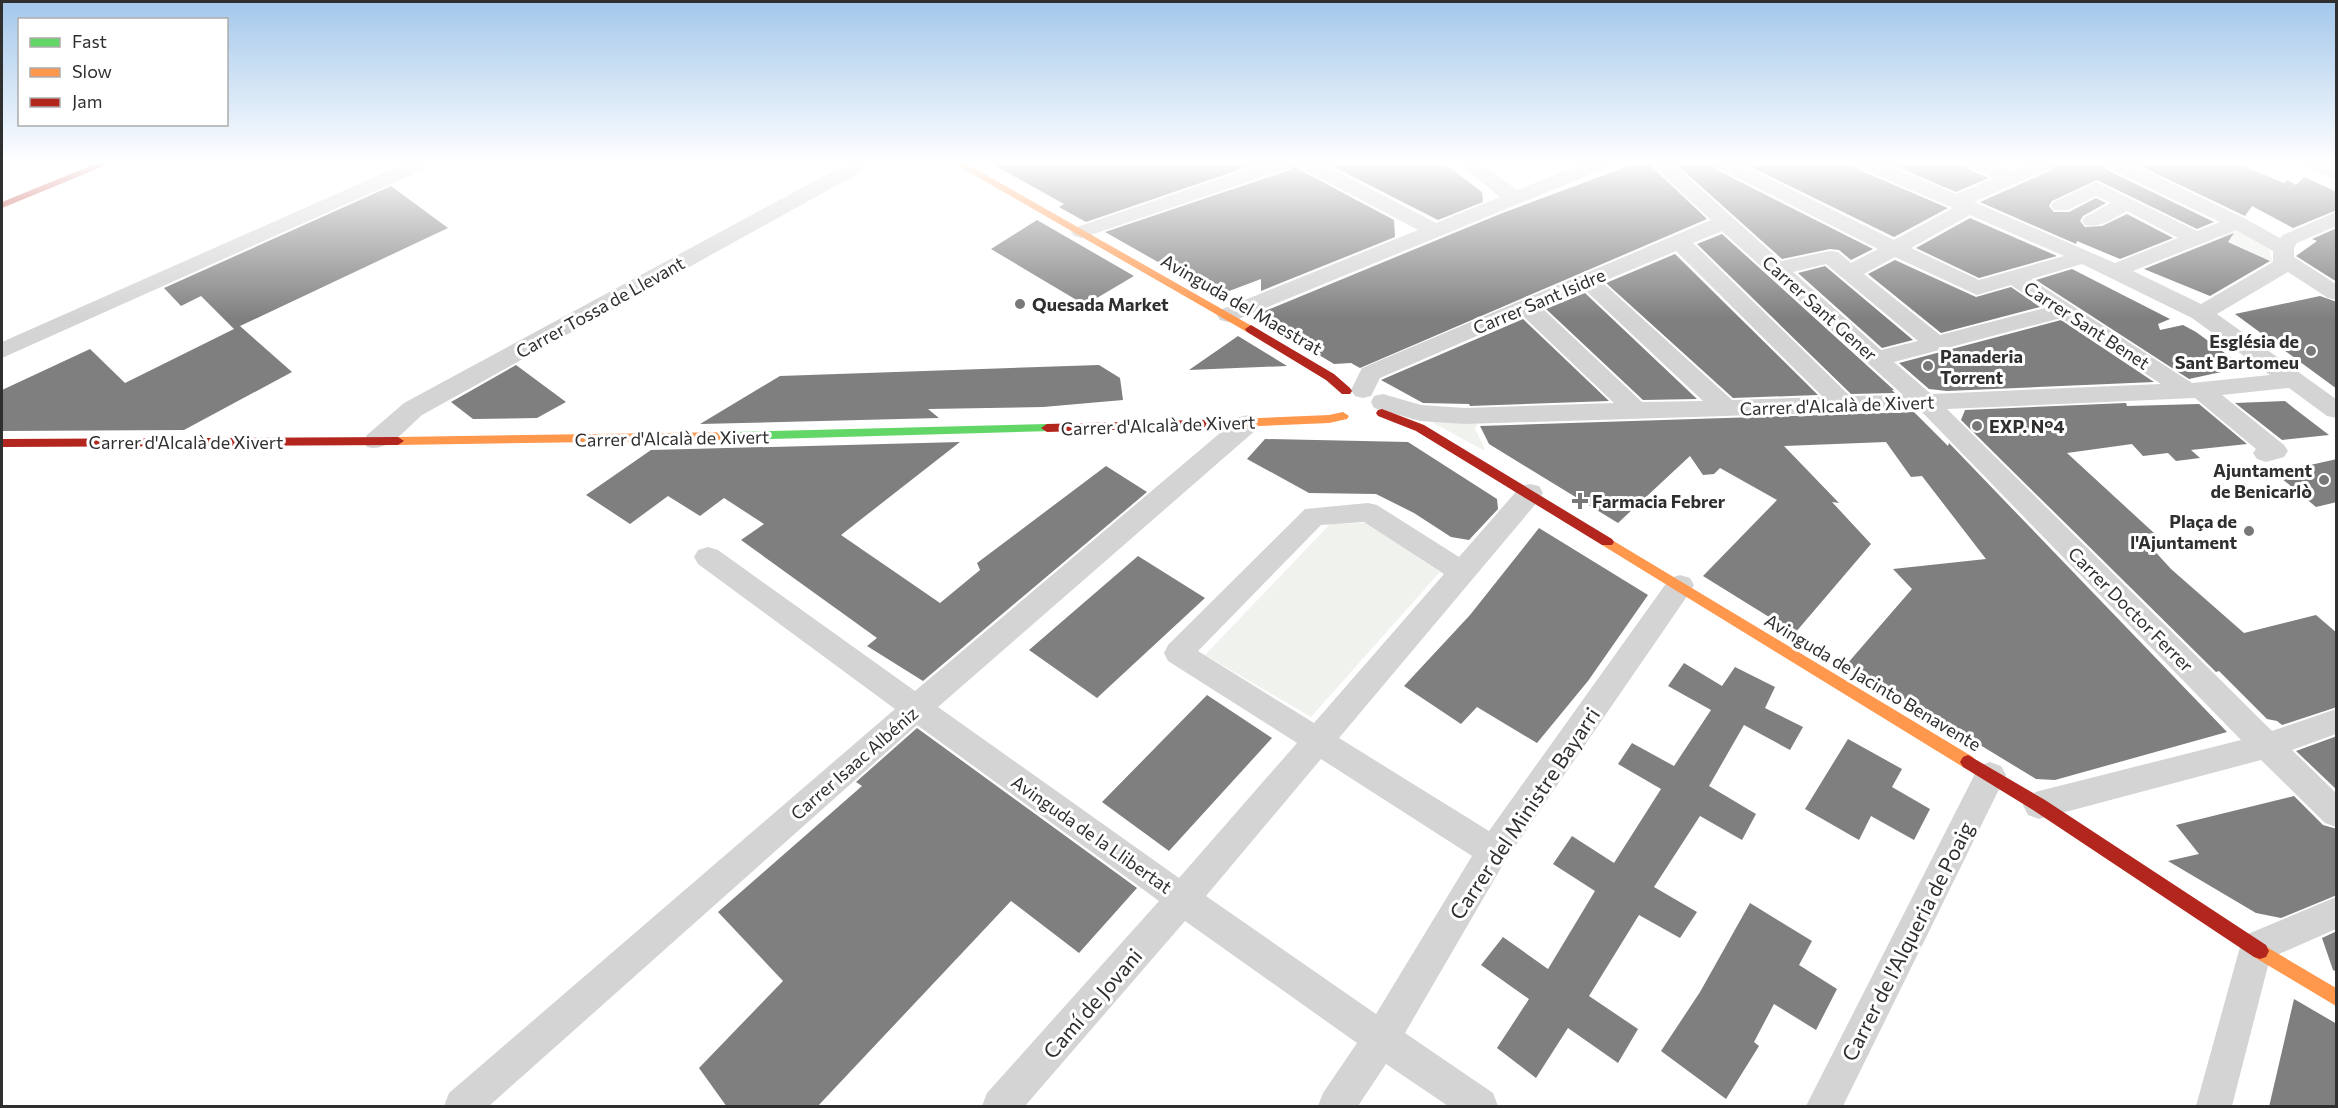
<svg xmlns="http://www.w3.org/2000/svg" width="2338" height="1108" font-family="Commissioner,sans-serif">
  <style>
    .green { fill: #f0f3ed }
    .building { fill: #7f7f7f }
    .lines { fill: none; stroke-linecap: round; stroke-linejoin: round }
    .street { fill: #d4d4d4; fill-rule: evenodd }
    .fast { fill: #63d668; fill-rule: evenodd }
    .slow { fill: #ff974d; fill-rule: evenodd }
    .jam { fill: #b3261e; fill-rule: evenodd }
    .poi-dot { fill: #787878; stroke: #fff; stroke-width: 2 }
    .labels { text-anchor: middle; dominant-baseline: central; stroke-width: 6; stroke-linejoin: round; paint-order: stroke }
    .street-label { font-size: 18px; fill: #2f2f2f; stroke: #fff }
    .poi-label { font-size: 18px; font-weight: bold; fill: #2f2f2f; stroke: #fff; text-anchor: start }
    .near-street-label { font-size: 21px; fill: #2f2f2f; stroke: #fff }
  </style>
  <rect width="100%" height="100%" fill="#fff"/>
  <path class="green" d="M2239,229l27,12 7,22 -53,-27z
    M1430,421l47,3 -2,5 10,20 -2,1z
    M1366,523l74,49 -129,145 -106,-62 125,-131z"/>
  <path class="building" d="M992,164h264l-170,58 -27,-15 5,-3z
    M1294,164l6,6 94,50 1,17 -134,54v-12l-32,12 -10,-1 -20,-11 -2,2 -34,-22 -5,3 -53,-30 185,-62z
    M1328,164h117l37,28 1,10 -45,18z
    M1634,164h15l58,55 -347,149 -9,-5 -17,1 -75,-45 1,-6 240,-99z
    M1676,164h37l4,6 156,79 -22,11 -12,-10 -9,-1 -48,10z
    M1745,164h110l4,6 89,38 -54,29z
    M1890,164h76l4,6 19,8 -33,14z
    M2056,164h47l4,6 107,52 -17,7 -100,-49 -45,21 -3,5 5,6h15l27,-14 10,5 -23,13 -3,5 5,6 17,-1 25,-12 46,24 -53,21 -43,-18 -1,3 -96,-42 72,-32z
    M2136,164h103l45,19 3,-3 9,5 8,-8 33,15v18l-44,18 -41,-22 -7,10z
    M391,186l57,42 -208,98 52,46 -108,58 -182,1v-41l88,-41 35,34 113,-56 -4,2 -33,-33 -20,10 -17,-18z
    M1970,218l87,38 -78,22 -63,-30z
    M1037,220l97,56 -49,29 -94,-56z
    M2337,228v54l-41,-26 21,-15 -5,-2z
    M2234,233l-6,9 42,19 -60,35 -66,-27z
    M1722,234l172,156h-2l3,3 -44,1 -154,-150z
    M1675,254l143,141 -85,3 -127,-115z
    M1895,260l81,37 35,-10 29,20 -99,26 -73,-59z
    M1825,266l88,74 -31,8 -84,-75z
    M2072,269l98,50 -12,5 2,6 23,-5 13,7 48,35 -55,12 -153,-99z
    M1585,293l112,106 -54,1 -97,-91z
    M2320,296l17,6v87l-102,-75z
    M1523,319l86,82 -139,5 -1,-2 -46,-1 -42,-23z
    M2061,320l93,62 -207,9 -18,-2 -30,-26z
    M1238,336l49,30 -98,4z
    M516,365l50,37 -29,16 -64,1 -22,-17z
    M1099,365l21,13 3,22 -80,7 -115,2 11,9 -239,6 80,-48z
    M2285,401l10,8 34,26 -47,5 -47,-37z
    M2126,403l1,3 72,-2 48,40 -56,6 9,8 -24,3 -8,-8 -25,3 -11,-12 -65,9 87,80 -14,2 31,34 73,64 72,-18 21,18v74l-55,18 -5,-4 -10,-2 -48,-48 -3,1 -255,-252 4,-10z
    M1914,412l34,34 1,-3 278,289 -172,48 -19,-1 -189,-115 65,-75 -19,-20 93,-10 -64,-83 -11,1 -25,-35 -102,4 55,57 -7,-1 39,42 -76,89 -92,-57 74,-76 -57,-32 -6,6 -11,1 -13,-19 -72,67 -129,-79 -9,-18z
    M1265,439l143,3 89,57 1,10 -29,31 -18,-3 -37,-24 -38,-19 -67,-1 -62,-34z
    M960,442l-119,93 99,68 40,-33 -3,-7 129,-97 41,26 -224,189 -56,-35 10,-8 -136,-98 23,-16 -40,-26 -24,18 -32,-20 -38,28 -44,-29 65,-45z
    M2337,459v43l-21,5 -41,-34z
    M1539,528l109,67 -60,86 -51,62 -60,-36 -16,17 -57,-38 66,-71z
    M1138,556l67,42 -108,100 -68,-48z
    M1684,663l38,23 13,-19 40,20 -10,21 38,19 -13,23 -46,-25 -35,61 47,28 -14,26 -42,-24 -46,71 43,25 -17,26 -41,-23 -50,81 49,33 -20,34 -50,-35 -32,50 -39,-30 32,-49 -48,-34 22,-28 45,32 47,-78 -42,-27 19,-28 42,27 47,-74 -43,-25 14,-21 42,23 37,-56 -43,-24z
    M1207,695l65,43 -103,113 -67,-49z
    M917,728l220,160 -58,65 -68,-52 -194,206h-90l-28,-39 84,-87 -65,-69 144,-126 -6,-4z
    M2337,736v54l-41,-39z
    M1848,739l54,30 -10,18 38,22 -16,31 -43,-24 -12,24 -54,-31z
    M2294,796l29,29 14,4v66l-56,23 -25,-5 -88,-52 31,-7 -23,-29z
    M1750,903l62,38 -13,24 38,24 -21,41 -42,-26 -20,38 5,4 -33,53 -65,-48 39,-59z
    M2337,931v41l-4,-2 -11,-32z
    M2294,999l43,25v83h-68z"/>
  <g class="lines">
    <path class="street" d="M404,164h26l-3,4 -425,190v-16z
      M846,164h25l-3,4 -446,247c-15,13 -34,38 -55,32l-3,-6 3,-6 37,-32z
      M1263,164h29l-3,4 -201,68 -7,2 -7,-2 -3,-4 3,-4z
      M1298,164h25l113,59 64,-26 -41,-33h23l35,26 65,-26h27l-3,4 -370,152 -8,2 -8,-2 -3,-5 3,-5 198,-80 -117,-62z
      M1651,164h22l108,97 49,-10 8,1 13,11 27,-14 -160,-81 -3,-4h25l154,76 59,-32 -93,-40 -3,-4h27l72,30 39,-16 -24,-10 -3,-4h27l17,7 15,-7h27l-3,4 -77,34 141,61 63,-25 -51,-27c-13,7 -27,18 -42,14l-3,-4 3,-4 26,-14 -15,-7 -28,14h-14l-3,-4 3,-4 42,-20 101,49 23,-9 -112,-54 -3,-4h26l113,54 36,20 3,-3 53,-23v14l-39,17 -3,5v9l42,27v16l-8,-2 -40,-26 -71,42 119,85v19l-9,-2 -38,-28 -67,7 62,50 4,6 -4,6 -18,5 -9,-3 -4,-6 3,-4 -61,-51 -248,11 325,322 64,-22v25l-44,16 44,43v34l-11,-4 -64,-63 -222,59 -11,-4 -5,-10 5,-10 11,-4 202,-51 -321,-330 -455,14 -45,-3 -46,-13 -3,-6 3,-6 9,-2 38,11 44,3 149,-5 -91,-87 -143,62 -9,18 -8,2 -8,-2 -4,-6 11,-22 349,-148zM1970,215l94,41 -85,24 -68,-32zM2236,230l37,21v11l-72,42 -68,-33zM1722,231l181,164 -53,1 -157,-153zM1676,251l147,146 -91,3 -130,-118zM1895,257l82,38 34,-10 34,23 -105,27 -76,-61zM1826,264l92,77 -37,9 -88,-78zM2082,264l110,54 78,57 -78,8 -161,-104zM1585,290l118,111 -61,1 -100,-94zM2061,318l100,66 -230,10 -37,-32z
      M2304,164l32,2v13l-29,-11z
      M1248,415l9,2 3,6 -3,6 -319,278 241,171 118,-135 -129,-82 -4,-8 4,-8 137,-136 63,-6 9,2 82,52 62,-71 9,-2 9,2 4,7 -4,7 -200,238 150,93 181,-253 10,-3 10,3 4,7 -4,7 -185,269 -100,172 88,60 5,13h-50l-62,-42 -28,42h-40l5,-13 34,-50 -172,-122 -160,185h-43l5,-13 172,-192 -242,-176 -428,381h-45l5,-13 446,-384 -197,-145 -4,-7 4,-7 10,-3 10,3 197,141 324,-274zM1364,522l80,52 -130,149 -116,-72 123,-126zM1321,759l151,97 -96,158 -170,-118z
      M1990,762l11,4 5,9 -163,331h-37l173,-340z
      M2336,897v32l-66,29 -38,148h-36l47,-170z"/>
    <path class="fast" d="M1047,424l6,4 -2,3 -318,9 -6,-4 6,-4z"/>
    <path class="slow" d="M955,164h12l290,165 -2,3h-8z
      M1343,412l6,4 -2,3 -18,4 -95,4 -6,-4 6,-4 95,-4z
      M733,432l6,4 -6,4 -335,5 -6,-4 6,-4z
      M1607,537l366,220 3,5 -3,5 -5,2 -5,-2 -361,-222 -2,-3 2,-3z
      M2260,943l76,45v18l-82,-49 -3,-6 3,-6z"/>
    <path class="jam" d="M95,164h14l-107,44v-6z
      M1251,325l83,49 16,14 2,3 -2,3h-8l-16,-14 -79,-48 -2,-3z
      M1382,409l42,16 188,114 2,3 -2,3h-10l-186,-114 -38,-15 -2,-3 2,-3z
      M1234,419l6,4 -2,3 -191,6 -6,-4 6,-4z
      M398,437l6,4 -6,4 -396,2v-8z
      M1968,755l77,45 221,145 3,6 -3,6 -6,2 -6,-2 -221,-147 -70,-43 -3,-5 3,-5z"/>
  </g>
  <linearGradient id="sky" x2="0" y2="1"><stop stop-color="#a3c7eb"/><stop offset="0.51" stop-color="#fff"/><stop offset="1" stop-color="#fff" stop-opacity="0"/></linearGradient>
  <rect width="2338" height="319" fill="url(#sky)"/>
  <g class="poi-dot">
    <circle cx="1020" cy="304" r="6"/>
    <circle cx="2311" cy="351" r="6"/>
    <circle cx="1928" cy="366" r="6"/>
    <circle cx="1977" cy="426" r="6"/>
    <circle cx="2324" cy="480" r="6"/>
    <path d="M1577 492h6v6h6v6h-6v6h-6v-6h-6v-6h6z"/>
    <circle cx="2249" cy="531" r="6"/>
  </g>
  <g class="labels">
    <g class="street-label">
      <text transform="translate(1539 301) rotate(-23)">Carrer Sant Isidre</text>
      <text transform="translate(1242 304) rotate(30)">Avinguda del Maestrat</text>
      <text transform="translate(600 307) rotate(-29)">Carrer Tossa de Llevant</text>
      <text transform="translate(1820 308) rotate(42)">Carrer Sant Gener</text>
      <text transform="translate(2087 325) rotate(33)">Carrer Sant Benet</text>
      <text transform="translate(1837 405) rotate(-2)">Carrer d'Alcalà de Xivert</text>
      <text transform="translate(1158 425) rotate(-2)">Carrer d'Alcalà de Xivert</text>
      <text transform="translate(672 438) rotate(-1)">Carrer d'Alcalà de Xivert</text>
      <text x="186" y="442">Carrer d'Alcalà de Xivert</text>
      <text transform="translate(2131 609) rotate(45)">Carrer Doctor Ferrer</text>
      <text transform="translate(1873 682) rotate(31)">Avinguda de Jacinto Benavente</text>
      <text transform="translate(854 763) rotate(-41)">Carrer Isaac Albéniz</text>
      <text transform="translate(1092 834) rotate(35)">Avinguda de la Llibertat</text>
    </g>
    <g class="poi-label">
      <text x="1032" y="304">Quesada Market</text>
      <text x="2299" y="341" text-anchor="end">Església de<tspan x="2299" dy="21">Sant Bartomeu</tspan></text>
      <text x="1940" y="356">Panaderia<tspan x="1940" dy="21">Torrent</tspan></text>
      <text x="1989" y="426">EXP. N°4</text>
      <text x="2312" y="470" text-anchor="end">Ajuntament<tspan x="2312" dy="21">de Benicarlò</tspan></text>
      <text x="1592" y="501">Farmacia Febrer</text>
      <text x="2237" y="521" text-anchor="end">Plaça de<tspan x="2237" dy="21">l'Ajuntament</tspan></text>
    </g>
    <g class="near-street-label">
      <text transform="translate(1524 813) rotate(-56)">Carrer del Ministre Bayarri</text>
      <text transform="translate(1907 941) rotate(-63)">Carrer de l'Alqueria de Poaig</text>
      <text transform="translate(1092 1003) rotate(-49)">Camí de Jovani</text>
    </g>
  </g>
  <rect width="2338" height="1108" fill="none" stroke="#2f2f2f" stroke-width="6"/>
  <rect x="18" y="18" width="210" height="108" fill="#ffffff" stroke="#acacac" stroke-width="1.5"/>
  <rect x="30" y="38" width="30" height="9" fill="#63d668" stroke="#acacac" stroke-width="1.5"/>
  <text x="72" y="48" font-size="18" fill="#2f2f2f">Fast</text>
  <rect x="30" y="68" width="30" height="9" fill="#ff974d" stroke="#acacac" stroke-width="1.5"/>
  <text x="72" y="78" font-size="18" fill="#2f2f2f">Slow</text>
  <rect x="30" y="98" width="30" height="9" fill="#b3261e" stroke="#acacac" stroke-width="1.5"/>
  <text x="72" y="108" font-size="18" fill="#2f2f2f">Jam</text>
</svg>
